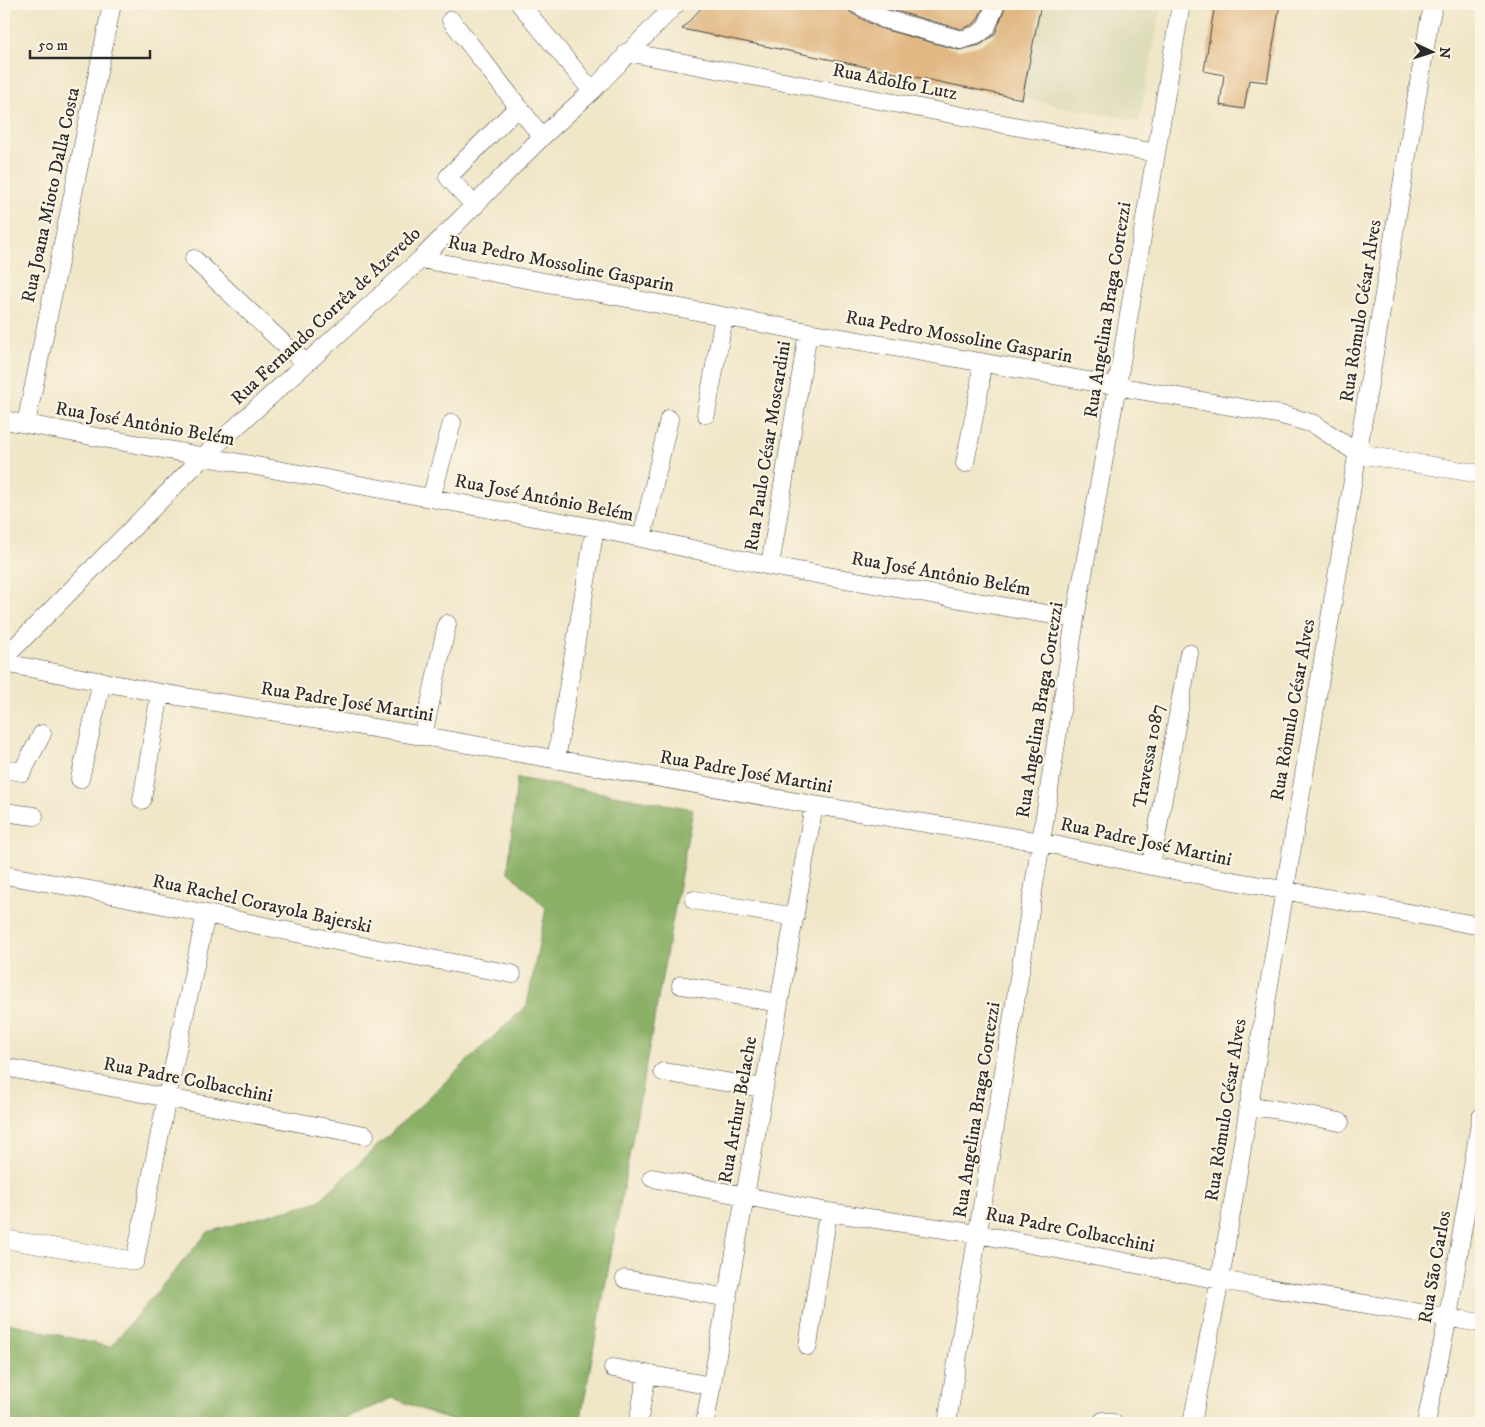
<svg xmlns="http://www.w3.org/2000/svg" width="1485" height="1427" font-family="'IM FELL DW Pica',serif">
  <style>
    .built { fill: #deddbb }
    .forest { fill: #8ab066; stroke: #5a6e48 }
    .building { fill: #e1b883 }
    .lines { fill: none; stroke-linecap: round; stroke-linejoin: round }
    .minor-casing { stroke: #494743; stroke-width: 19 }
    .minor { stroke: #fff; stroke-width: 18 }
    .labels { text-anchor: middle; dominant-baseline: central; stroke-width: 4.5; stroke-linejoin: round; paint-order: stroke }
    .street-label { font-size: 19px; fill: #2b2b2b; stroke: #fcf5e5 }
  </style>
  <rect width="100%" height="100%" fill="#fcf5e5"/>
  <filter id="ink" filterUnits="userSpaceOnUse"><feTurbulence type="fractalNoise" baseFrequency=".02" numOctaves="2"/><feDisplacementMap in="SourceGraphic" scale="10" xChannelSelector="R" yChannelSelector="G"/><feConvolveMatrix kernelMatrix="1 2 1 2 8 2 1 2 1" color-interpolation-filters="sRGB"/></filter>
  <filter id="wash" filterUnits="userSpaceOnUse"><feTurbulence type="fractalNoise" baseFrequency=".0096" numOctaves="4" result="noise"/><feDisplacementMap in="SourceGraphic" scale="20" xChannelSelector="R" yChannelSelector="G"/><feGaussianBlur stdDeviation="1.12" result="paint"/><feColorMatrix in="noise" values="0 0 0 0 0 0 0 0 0 0 0 0 0 0 0 0 0 1.4 0 .05"/><feComposite in="paint" operator="in"/></filter>
  <g filter="url(#wash)">
    <rect width="100%" height="100%" fill="#f0e6c8"/>
    <path class="built" d="M1041,4h121l-23,117 -117,-22z"/>
    <path class="forest" d="M517,778l176,31 -113,614h-123l-64,-25 -59,25h-316l-14,-2v-99l106,25 98,-115 111,-31 208,-196 19,-97 -38,-37z"/>
    <g id="blocks">
      <path class="building" d="M705,4h141l2,5 3,4 28,15 80,22 21,-5 13,-9 3,-4 10,-28h35l-19,95 -340,-70z
        M878,4h107l-8,17 -5,4 -11,4 -73,-20z
        M1215,4h65l-13,78 -18,-2 -5,29 -24,-4 4,-30 -20,-4z"/>
    </g>
  </g>
  <g filter="url(#ink)">
    <use href="#blocks" fill-opacity="0" stroke="#494743" stroke-width="1"/>
    <g class="lines">
      <g class="minor-casing">
        <path id="minor" d="M520,4l72,87
          M857,4l27,15 77,21 16,-5 9,-7 10,-24
          M451,20l91,117
          M627,52l529,101
          M475,206l-27,-29 70,-70
          M194,259l91,86 21,18
          M421,259l387,73 474,83 32,9 45,30 122,20
          M706,414l18,-97
          M4,420l591,108 175,38 305,53
          M26,424l86,-420
          M965,463l15,-77 1,-24
          M431,498l21,-75
          M642,538l27,-119
          M770,566l38,-234
          M4,658l200,-202 217,-197 121,-122 50,-46 84,-87
          M4,663l156,30 263,43 391,69 227,37 110,24 330,60
          M423,736l24,-112
          M556,760l39,-232
          M4,769l18,3 20,-38
          M80,779l22,-98
          M142,800l18,-107
          M4,812l30,4
          M1151,866l38,-213
          M4,875l98,17 223,47 187,35
          M694,900l101,17
          M681,985l97,18
          M4,1067l361,68
          M663,1072l100,16
          M1248,1106l25,3 67,13
          M652,1178l176,34 150,22 242,46 261,43
          M4,1239l131,22 32,-164 39,-183
          M625,1279l103,19
          M808,1346l20,-134
          M613,1368l99,18
          M1103,1421l10,2
          M638,1423l9,-49
          M705,1423l109,-618
          M947,1423l94,-581 34,-223 42,-233 64,-382
          M1192,1423l28,-143 209,-1257 5,-19
          M1426,1423l22,-106 33,-200"/>
      </g>
      <use href="#minor" class="minor"/>
    </g>
  </g>
  <g class="labels">
    <g class="street-label">
      <text transform="translate(895 82) rotate(11)">Rua Adolfo Lutz</text>
      <text transform="translate(51 195) rotate(-78)">Rua Joana Mioto Dalla Costa</text>
      <text transform="translate(561 264) rotate(11)">Rua Pedro Mossoline Gasparin</text>
      <text transform="translate(1108 310) rotate(-81)">Rua Angelina Braga Cortezzi</text>
      <text transform="translate(1361 311) rotate(-81)">Rua Rômulo César Alves</text>
      <text transform="translate(326 316) rotate(-43)">Rua Fernando Corrêa de Azevedo</text>
      <text transform="translate(959 337) rotate(10)">Rua Pedro Mossoline Gasparin</text>
      <text transform="translate(145 424) rotate(10)">Rua José Antônio Belém</text>
      <text transform="translate(768 446) rotate(-81)">Rua Paulo César Moscardini</text>
      <text transform="translate(544 498) rotate(11)">Rua José Antônio Belém</text>
      <text transform="translate(941 574) rotate(10)">Rua José Antônio Belém</text>
      <text transform="translate(347 702) rotate(9)">Rua Padre José Martini</text>
      <text transform="translate(1040 710) rotate(-81)">Rua Angelina Braga Cortezzi</text>
      <text transform="translate(1293 710) rotate(-80)">Rua Rômulo César Alves</text>
      <text transform="translate(1149 756) rotate(-80)">Travessa 1087</text>
      <text transform="translate(746 772) rotate(10)">Rua Padre José Martini</text>
      <text transform="translate(1146 842) rotate(12)">Rua Padre José Martini</text>
      <text transform="translate(262 904) rotate(12)">Rua Rachel Corayola Bajerski</text>
      <text transform="translate(188 1080) rotate(11)">Rua Padre Colbacchini</text>
      <text transform="translate(738 1110) rotate(-80)">Rua Arthur Belache</text>
      <text transform="translate(977 1110) rotate(-81)">Rua Angelina Braga Cortezzi</text>
      <text transform="translate(1226 1110) rotate(-81)">Rua Rômulo César Alves</text>
      <text transform="translate(1070 1230) rotate(11)">Rua Padre Colbacchini</text>
      <text transform="translate(1435 1267) rotate(-80)">Rua São Carlos</text>
    </g>
  </g>
  <rect width="1485" height="1427" fill="none" stroke="#fcf5e5" stroke-width="20"/>
  <g transform="translate(1432 52) rotate(94)" stroke="#fcf5e5" stroke-width="4" paint-order="stroke">
  <path d="M0-4L9 19L0 12L-9 19Z" fill="#2b2b2b"/>
  <text y="-8" font-size="14" font-weight="bold" text-anchor="middle" fill="#2b2b2b">N</text>
  </g>
  <path d="M30 50v8h120v-8" fill="none" stroke="#2b2b2b" stroke-width="2.5"/>
  <text x="38" y="50" font-size="15" fill="#2b2b2b" stroke="#fcf5e5" stroke-width="4" paint-order="stroke">50 m</text>
</svg>
